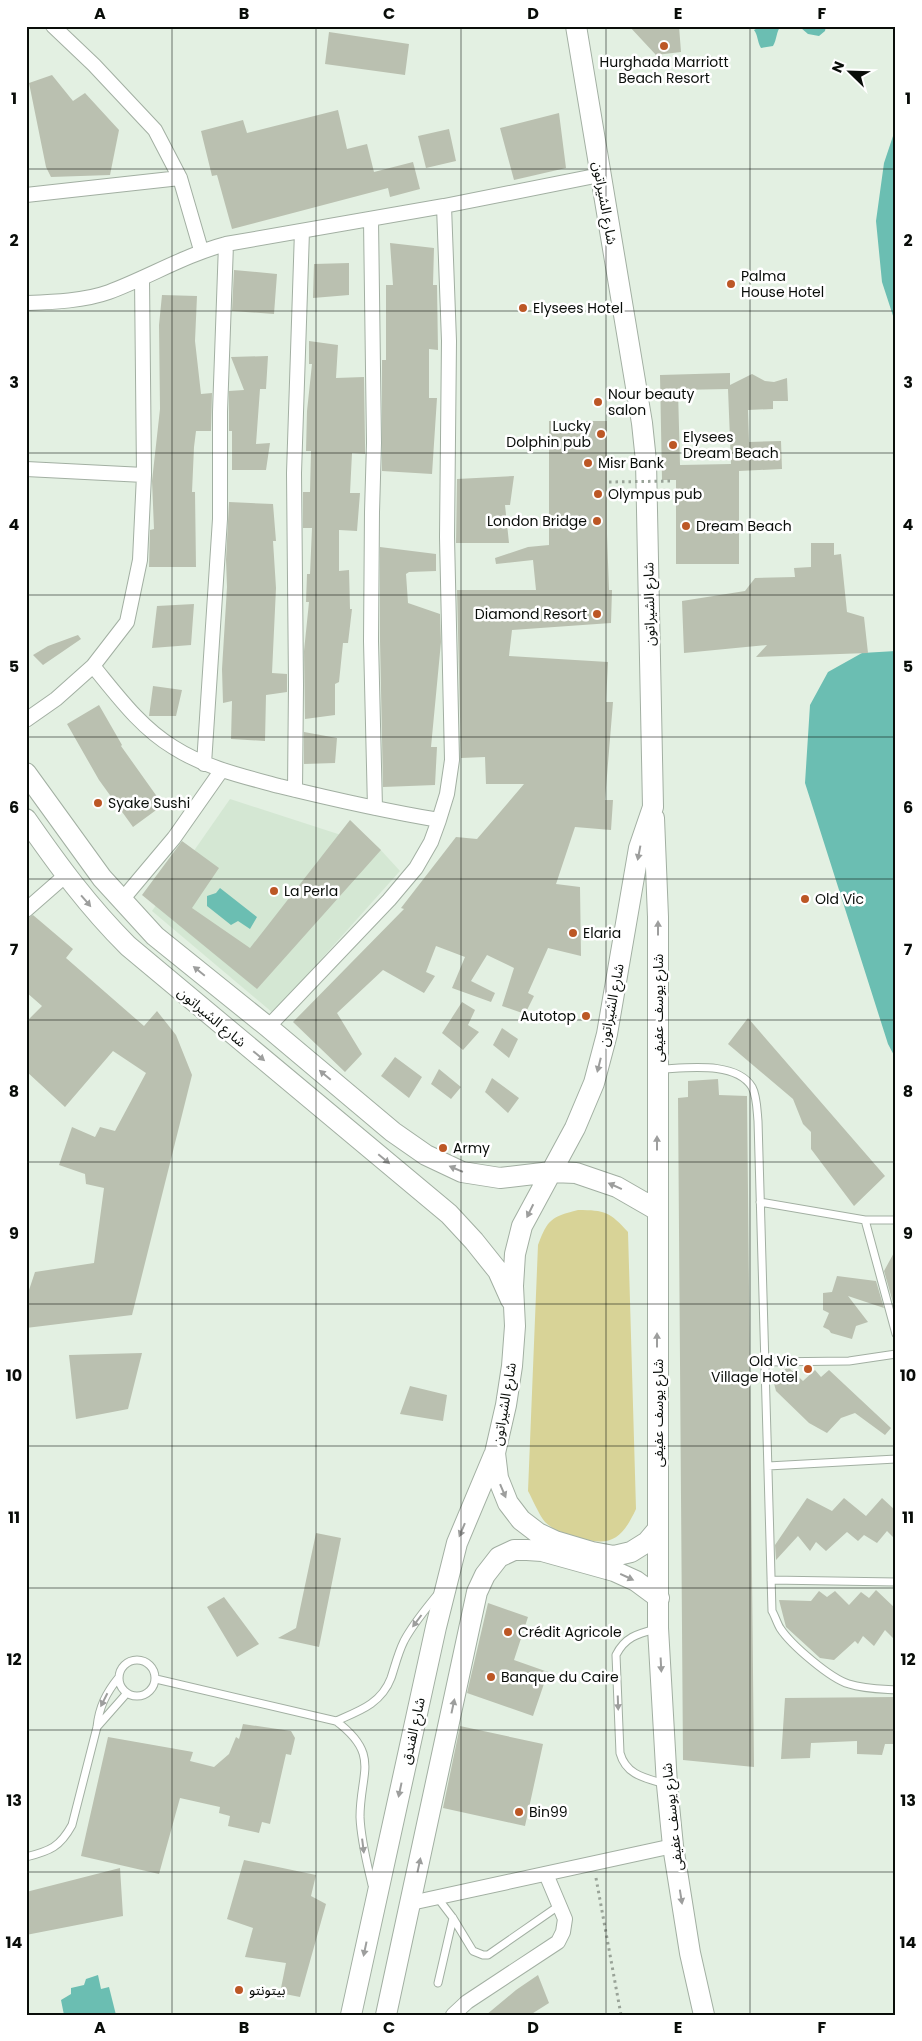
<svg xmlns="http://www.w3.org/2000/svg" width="922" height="2041" font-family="Poppins,'Noto Sans Arabic',sans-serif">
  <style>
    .built { fill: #d4e7d3 }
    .green { fill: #d8d397 }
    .water { fill: #6bbeb2 }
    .building { fill: #bac0b0; fill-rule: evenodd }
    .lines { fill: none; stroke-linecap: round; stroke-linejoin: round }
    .lane-casing { stroke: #a2afa2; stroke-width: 9 }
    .street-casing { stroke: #a2afa2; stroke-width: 16 }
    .secondary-casing { stroke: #a2afa2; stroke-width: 22 }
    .path { stroke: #99a398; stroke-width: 3; stroke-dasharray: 2.5 4; stroke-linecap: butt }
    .lane { stroke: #fff; stroke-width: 7 }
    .street { stroke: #fff; stroke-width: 14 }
    .secondary { stroke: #fff; stroke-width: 20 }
    .path-bridge { stroke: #99a398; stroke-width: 3; stroke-dasharray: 2.5 4; stroke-linecap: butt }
    .oneway { fill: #9d9e9d }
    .grid { fill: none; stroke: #090d09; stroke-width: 1; stroke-opacity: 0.55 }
    .poi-dot { fill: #bc5725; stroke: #fff; stroke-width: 2 }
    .labels { text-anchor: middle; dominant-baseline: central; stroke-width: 5; stroke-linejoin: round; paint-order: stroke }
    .poi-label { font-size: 14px; fill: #090d09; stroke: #fff; text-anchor: start }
    .street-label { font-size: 14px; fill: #090d09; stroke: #fff }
    .neatline { fill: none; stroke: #090d09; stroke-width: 2 }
    .grid-label { font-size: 16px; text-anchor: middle; font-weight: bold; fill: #090d09 }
  </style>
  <rect width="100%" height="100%" fill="#e3f0e2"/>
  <path class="built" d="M230,799l148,48 22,24 -127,142 -121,-102z"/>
  <path class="green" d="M578,1210c27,0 32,2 50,22l8,277c-15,32 -26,38 -60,28 -11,-3 -23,-7 -31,-15 -7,-9 -12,-22 -17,-31l10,-246c10,-26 13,-28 40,-35z"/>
  <path class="water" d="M761,26h20c-5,5 -4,14 -8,20l-12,2c-4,-7 -3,-13 -7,-18z
    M803,26h23l-1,5 -6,5 -11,-2 -7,-6z
    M896,127v198l-14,-43 -6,-61 8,-58z
    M896,651v408l-8,-15 -83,-261 5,-78 18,-33 34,-19z
    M220,888l37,29 -7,12 -12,-8 -7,4 -24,-19v-10l9,-3z
    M98,1975l3,14 8,-2 7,28h-52l-3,-15 10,-6v-6l13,-3 2,-6z"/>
  <path class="building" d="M629,26h50l2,26 -25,3z
    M329,32l80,12 -4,31 -80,-11z
    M52,75l21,26 12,-8 34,37 -9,45 -59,2 -5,-10 -17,-84z
    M338,110l9,39 20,-5 7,28 39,-10 7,27 -30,8 -2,-9 -156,41 -15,-54 -5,1 -11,-45 42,-11 4,13z
    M559,113l7,55 -52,12 -14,-52z
    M449,129l7,32 -30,7 -8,-32z
    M390,243l44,5 -1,37h4l1,65 -9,-1v49h8l-5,76 -50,-3v-111h4v-75h7z
    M349,263v32l-36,3 1,-34z
    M234,270l43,4 -3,40 -42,-3z
    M162,295l35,1 -2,45 6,53 11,-1 -1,38h-15l-2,16 -2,45h3l1,75h-47l1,-37 4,-1 -2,-48 8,-72 -1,-84z
    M309,341l29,4 -2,33 28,-1 1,66v11l-13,-1 -2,40h10l-3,38 -18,-1v41l10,-1 1,39h2l-4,34h-5l-4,39 -4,2v31l-30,4 -1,-68 5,-49h-3l1,-28h3l2,-46h-9v-36h7l1,-41h-5l1,-40 5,-47h-3z
    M268,356l-2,33h-6l-4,55 14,-1 -4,27h-34v-39h-3v-40l15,-1 -13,-33z
    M730,373v12l22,-11 13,7 9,1 13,-4 1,23h-15v8l-25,1 1,32 32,-1 1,28 -43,2v93h-63v-84h-14l-2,-105zM728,389l3,75 -51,1 -2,-75z
    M549,421h58v113l2,56h3l-1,33 -99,7 -3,26 99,6 -2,40h7l-8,98h8l-2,30 -36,-3 -19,57 24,3 1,69 -33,-8 -20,45 6,3 -9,18 -23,-8 12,-38 -27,-13 -16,26 24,12 -4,9 -39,-14 13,-31 -29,-11 -10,26 9,4 -11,17 -41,-23 -46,43 25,41 -17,18 -52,-50 111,-113 -3,-1 55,-71 21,2 47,-55h-38l-1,-27 -24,1 -4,-168h79l-3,-30 -37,4 -1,-6 33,-11 21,-2z
    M514,476l-4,29h-5l4,38h-53l1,-64z
    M229,502l44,2 3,37h-3l3,47 -4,85 15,1v18l-21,3 -1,46 -34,-2 1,-38 -9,2 -1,-34 5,-82 -1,-27z
    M811,543h23v12l7,-1 6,58 17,5 4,36 -112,4 11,-12 -83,8 -2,-52 63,-10 10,-13 40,-1 -1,-9 17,-1z
    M380,547l56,7v17l-27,1 -3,2 2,29 32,11 1,28 -10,105h6l-2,38 -52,2 -3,-146z
    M194,604l-3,41 -39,3 5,-42z
    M78,635l3,4 -38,26 -10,-10 15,-9z
    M153,686l29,4 -6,26h-27z
    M99,705l23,40 -1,1 42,59 -30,22 -34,-47 -32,-56z
    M304,732l33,6 -2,25 -31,1z
    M350,820l31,30 -124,139 -115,-94 40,-54 37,27 -27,40 58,40z
    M33,915l40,34 -7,9 78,68 13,-15 19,24 16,40 -60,240 -106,13v-29l9,-27 59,-9 10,-75 -18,-4 -1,-10 -26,-9 13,-38 23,10 5,-10 15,4 31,-58 -33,-22 -48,56 -39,-36v-49l16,-16 -16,-14v-73z
    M462,1002l13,8 -7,15 11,7 -16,18 -21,-17z
    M748,1018l137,158 -31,30 -43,-57v-17l-8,-8 -10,-25 -65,-55z
    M502,1028l16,11 -9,19 -16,-13z
    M395,1057l27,20 -13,21 -28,-22z
    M439,1069l22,18 -10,12 -20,-15z
    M492,1078l27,20 -11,15 -23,-21z
    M718,1079l1,16 28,1 7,671 -71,-7 -5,-662 10,-1v-16z
    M896,1249v64l-12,-42z
    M837,1276l39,5 8,27 -36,-12 20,26 -12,4 -4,13 -21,-6 -2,-3 -6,-3 6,-14 -6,-3v-17l9,-1z
    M142,1353l-14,56 -52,10 -7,-64z
    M788,1367l15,14 12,-11 6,7 8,-7 62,58 -6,7 -30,-22 -14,5 -14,15 -18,-10 -33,-32 -4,-15 7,-2z
    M410,1386l37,9 -4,26 -43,-7z
    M807,1498l25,13 12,-13 22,18 16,-18 14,13v29l-9,-9 -10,12 -13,-8 -6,6 -11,-9 -21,19 -10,-9 -6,9 -12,-15 -22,24 -1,-15z
    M316,1533l25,5 -22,109 -41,-9 18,-10z
    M876,1590l20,19v32l-11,-11 -11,16 -11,-10 -5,8 -3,-3 -21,19 -14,-2 -34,-31 -7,-27 32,1 8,-10 8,6 8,-6 14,14 12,-13 8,6z
    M224,1597l35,47 -22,13 -30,-50z
    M488,1603l40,14 -14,43 34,12 -15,44 -66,-23z
    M896,1697v47h-11l-3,11 -25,-1v-13l-46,2 -1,15 -29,1 4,-61z
    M243,1724l48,7 4,7 -4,17 -5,-1 -16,70 -8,-2 -3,11 -31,-7 2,-10 -11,-3 1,-6 -40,-9 -21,76 -78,-18 27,-119 85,15 -3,9 24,6 15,-13 7,-17 3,2z
    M460,1726l83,18 -18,82 -82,-18z
    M244,1860l72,15 -5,21 15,8 -26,93 -20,-4 6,-30 -41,-6 8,-29 -26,-9z
    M120,1868l3,48 -97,19v-43z
    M538,1975l11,28 -19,12h-44l30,-25z"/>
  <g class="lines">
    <g class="lane-casing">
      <path id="lane" d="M661,1069c26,-1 75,-8 91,18 5,9 5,24 6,34l14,490c3,5 5,12 8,17 11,17 51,51 69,56 15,5 31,5 47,6
        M760,1202l105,18h31
        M865,1220l31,114
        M765,1362l84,-1 47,-7
        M768,1466l128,-7
        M771,1580l125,2
        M656,1629c-19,5 -31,8 -40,26l4,98c6,22 25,25 45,31
        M119 1678a18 18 0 1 1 36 0a18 18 0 1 1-36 0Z
        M156,1679l180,42c45,34 24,51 24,96 1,24 7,46 12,68
        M336,1721c23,-10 45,-17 55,-43 4,-12 7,-25 13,-37 9,-17 21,-31 33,-46
        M97,1727l30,-34
        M26,1857c24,-6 34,-10 46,-32l25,-98c2,-20 9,-34 22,-50
        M437,1897l16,21 20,33 10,4h5l72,-50
        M438,1983l15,-65"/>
    </g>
    <g class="street-casing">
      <path id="street" d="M53,26l41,39 61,65 25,48 21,72
        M26,195l154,-17
        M371,220l3,223 -2,69 -1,129 4,167
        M26,303c27,-1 58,-2 83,-11 40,-15 76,-37 117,-48l218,-38 156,-31
        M26,469l118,6
        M93,666c24,29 47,61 80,81 33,21 69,29 106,39 53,13 106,25 160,34
        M26,720l30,-21 37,-33 34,-44 13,-62 4,-85 -2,-197
        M204,764l16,-245v-107l6,-168
        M295,790l1,-105 -2,-212 8,-242
        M121,901l53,-63 47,-67
        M26,910l40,-35
        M268,1027l121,-127 27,-32 15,-26 8,-22 8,-26 5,-34 -5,-223 2,-196 -5,-135
        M411,1903l262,-57
        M453,2015l14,-13 91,-60 5,-10 2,-13 -19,-45"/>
    </g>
    <g class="secondary-casing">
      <path id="secondary" d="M576,26l66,397 4,38 7,346 -14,41 -32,186 -13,49 -19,45 -53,98 -7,28 -2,32 2,40 -3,40 -6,39 -11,48 3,25 10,25 13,17 17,13 17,8 37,11 22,4 17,-4 16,-10 11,-13
        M26,773l76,105 53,58 113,91 125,105 33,23 36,17 38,6 51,-6 25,1 41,14 40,23
        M654,818l4,99v711l9,157 6,61 17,107 14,62
        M26,819c32,46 62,87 102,127l321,268 25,27 24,30 13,29
        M351,2015l85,-388 21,-84 37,-88
        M386,2015l91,-423 8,-17 14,-18 15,-7h13l15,1 72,20 22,10 23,17"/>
    </g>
    <path class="path" d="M596,1878l25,137"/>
    <use href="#lane" class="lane"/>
    <use href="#street" class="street"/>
    <use href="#secondary" class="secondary"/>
    <path class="path-bridge" d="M609,482l63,-1"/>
  </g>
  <defs><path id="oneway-solid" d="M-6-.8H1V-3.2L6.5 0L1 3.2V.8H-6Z" transform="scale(1.25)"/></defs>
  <g class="oneway">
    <use href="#oneway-solid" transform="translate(639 853) rotate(101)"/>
    <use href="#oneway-solid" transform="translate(86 901) rotate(49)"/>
    <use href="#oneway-solid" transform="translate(658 928) rotate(-90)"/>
    <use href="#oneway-solid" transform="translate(199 971) rotate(-141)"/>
    <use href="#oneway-solid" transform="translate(259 1056) rotate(40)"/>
    <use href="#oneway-solid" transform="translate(599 1065) rotate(104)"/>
    <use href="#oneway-solid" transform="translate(325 1075) rotate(-140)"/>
    <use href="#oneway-solid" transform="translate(657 1143) rotate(-90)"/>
    <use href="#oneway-solid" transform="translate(384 1159) rotate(40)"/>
    <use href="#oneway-solid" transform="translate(456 1169) rotate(-157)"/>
    <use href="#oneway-solid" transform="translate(615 1186) rotate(-156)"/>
    <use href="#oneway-solid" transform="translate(530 1211) rotate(116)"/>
    <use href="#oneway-solid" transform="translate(657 1340) rotate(-90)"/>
    <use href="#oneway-solid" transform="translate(503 1491) rotate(67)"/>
    <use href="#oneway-solid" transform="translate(462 1530) rotate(113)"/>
    <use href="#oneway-solid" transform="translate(627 1577) rotate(25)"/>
    <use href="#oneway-solid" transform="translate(417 1621) rotate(127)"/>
    <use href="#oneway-solid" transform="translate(661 1665) rotate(87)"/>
    <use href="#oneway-solid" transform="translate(104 1700) rotate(117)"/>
    <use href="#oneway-solid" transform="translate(618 1703) rotate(88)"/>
    <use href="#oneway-solid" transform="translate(453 1706) rotate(-78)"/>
    <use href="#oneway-solid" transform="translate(400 1790) rotate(102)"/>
    <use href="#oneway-solid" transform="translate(363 1846) rotate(83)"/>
    <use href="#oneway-solid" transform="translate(419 1865) rotate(-78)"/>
    <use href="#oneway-solid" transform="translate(681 1897) rotate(81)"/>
    <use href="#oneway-solid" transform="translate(365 1949) rotate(102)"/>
  </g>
  <path class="grid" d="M172,26v1989M316,26v1989M461,26v1989M606,26v1989M750,26v1989M26,169h870M26,311h870M26,453h870M26,595h870M26,737h870M26,879h870M26,1020h870M26,1162h870M26,1304h870M26,1446h870M26,1588h870M26,1730h870M26,1872h870"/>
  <g class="poi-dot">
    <circle cx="664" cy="46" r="5"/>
    <circle cx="731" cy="284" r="5"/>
    <circle cx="523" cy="308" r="5"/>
    <circle cx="598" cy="402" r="5"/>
    <circle cx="601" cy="434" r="5"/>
    <circle cx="673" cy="445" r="5"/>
    <circle cx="588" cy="463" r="5"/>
    <circle cx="598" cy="494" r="5"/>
    <circle cx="597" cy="521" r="5"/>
    <circle cx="686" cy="526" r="5"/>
    <circle cx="597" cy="614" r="5"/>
    <circle cx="98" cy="803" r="5"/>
    <circle cx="274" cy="891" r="5"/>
    <circle cx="805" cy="899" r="5"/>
    <circle cx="573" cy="933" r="5"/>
    <circle cx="586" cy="1016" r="5"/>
    <circle cx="443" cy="1148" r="5"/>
    <circle cx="808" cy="1369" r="5"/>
    <circle cx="508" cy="1632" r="5"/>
    <circle cx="491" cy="1677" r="5"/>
    <circle cx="519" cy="1812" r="5"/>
    <circle cx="239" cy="1990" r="5"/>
  </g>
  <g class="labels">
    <g class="poi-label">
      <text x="664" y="62" text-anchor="middle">Hurghada Marriott<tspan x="664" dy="16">Beach Resort</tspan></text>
      <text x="741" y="276">Palma<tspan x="741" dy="16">House Hotel</tspan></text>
      <text x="533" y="308">Elysees Hotel</text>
      <text x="608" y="394">Nour beauty<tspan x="608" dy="16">salon</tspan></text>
      <text x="591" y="426" text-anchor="end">Lucky<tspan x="591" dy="16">Dolphin pub</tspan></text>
      <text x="683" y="437">Elysees<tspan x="683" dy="16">Dream Beach</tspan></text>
      <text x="598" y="463">Misr Bank</text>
      <text x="608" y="494">Olympus pub</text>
      <text x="587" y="521" text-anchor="end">London Bridge</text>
      <text x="696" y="526">Dream Beach</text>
      <text x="587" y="614" text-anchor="end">Diamond Resort</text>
      <text x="108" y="803">Syake Sushi</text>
      <text x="284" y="891">La Perla</text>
      <text x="815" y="899">Old Vic</text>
      <text x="583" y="933">Elaria</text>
      <text x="576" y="1016" text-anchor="end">Autotop</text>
      <text x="453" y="1148">Army</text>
      <text x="798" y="1361" text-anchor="end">Old Vic<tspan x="798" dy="16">Village Hotel</tspan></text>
      <text x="518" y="1632">Crédit Agricole</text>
      <text x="501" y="1677">Banque du Caire</text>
      <text x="529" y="1812">Bin99</text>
      <text x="249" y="1990">بيتونتو</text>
    </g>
    <g class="street-label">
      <text transform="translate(605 203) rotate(80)">شارع الشيراتون</text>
      <text transform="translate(649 604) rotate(-91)">شارع الشيراتون</text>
      <text transform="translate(611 1005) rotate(-79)">شارع الشيراتون</text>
      <text transform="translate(658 1008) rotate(-90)">شارع يوسف عفيفى</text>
      <text transform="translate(212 1017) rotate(40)">شارع الشيراتون</text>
      <text transform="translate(504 1404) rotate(-80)">شارع الشيراتون</text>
      <text transform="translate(658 1413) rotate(-90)">شارع يوسف عفيفى</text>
      <text transform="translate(413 1731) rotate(-78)">شارع الفندق</text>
      <text transform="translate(672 1817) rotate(-96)">شارع يوسف عفيفى</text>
    </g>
  </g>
  <rect width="922" height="2041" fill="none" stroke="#ffffff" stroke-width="55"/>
  <g transform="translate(850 72) rotate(293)" stroke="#ffffff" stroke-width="4" paint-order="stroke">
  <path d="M0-4L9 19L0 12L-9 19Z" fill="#090d09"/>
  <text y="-8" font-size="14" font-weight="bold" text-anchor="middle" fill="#090d09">N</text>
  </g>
  <rect x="28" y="28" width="866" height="1986" class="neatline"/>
  <g class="grid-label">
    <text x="100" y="19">A</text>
    <text x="244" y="19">B</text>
    <text x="389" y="19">C</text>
    <text x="533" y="19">D</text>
    <text x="678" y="19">E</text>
    <text x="822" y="19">F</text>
    <text x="14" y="104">1</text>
    <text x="908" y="104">1</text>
    <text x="14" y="246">2</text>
    <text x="908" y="246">2</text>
    <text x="14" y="388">3</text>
    <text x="908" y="388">3</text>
    <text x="14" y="530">4</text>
    <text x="908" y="530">4</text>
    <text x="14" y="672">5</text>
    <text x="908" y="672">5</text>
    <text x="14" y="813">6</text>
    <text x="908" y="813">6</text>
    <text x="14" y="955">7</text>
    <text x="908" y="955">7</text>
    <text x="14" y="1097">8</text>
    <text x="908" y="1097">8</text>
    <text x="14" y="1239">9</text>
    <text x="908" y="1239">9</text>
    <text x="14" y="1381">10</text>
    <text x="908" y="1381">10</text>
    <text x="14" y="1523">11</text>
    <text x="908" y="1523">11</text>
    <text x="14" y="1665">12</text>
    <text x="908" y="1665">12</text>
    <text x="14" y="1806">13</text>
    <text x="908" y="1806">13</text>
    <text x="14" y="1948">14</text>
    <text x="908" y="1948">14</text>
    <text x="100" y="2033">A</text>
    <text x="244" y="2033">B</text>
    <text x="389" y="2033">C</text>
    <text x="533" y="2033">D</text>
    <text x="678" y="2033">E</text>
    <text x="822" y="2033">F</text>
  </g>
</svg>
